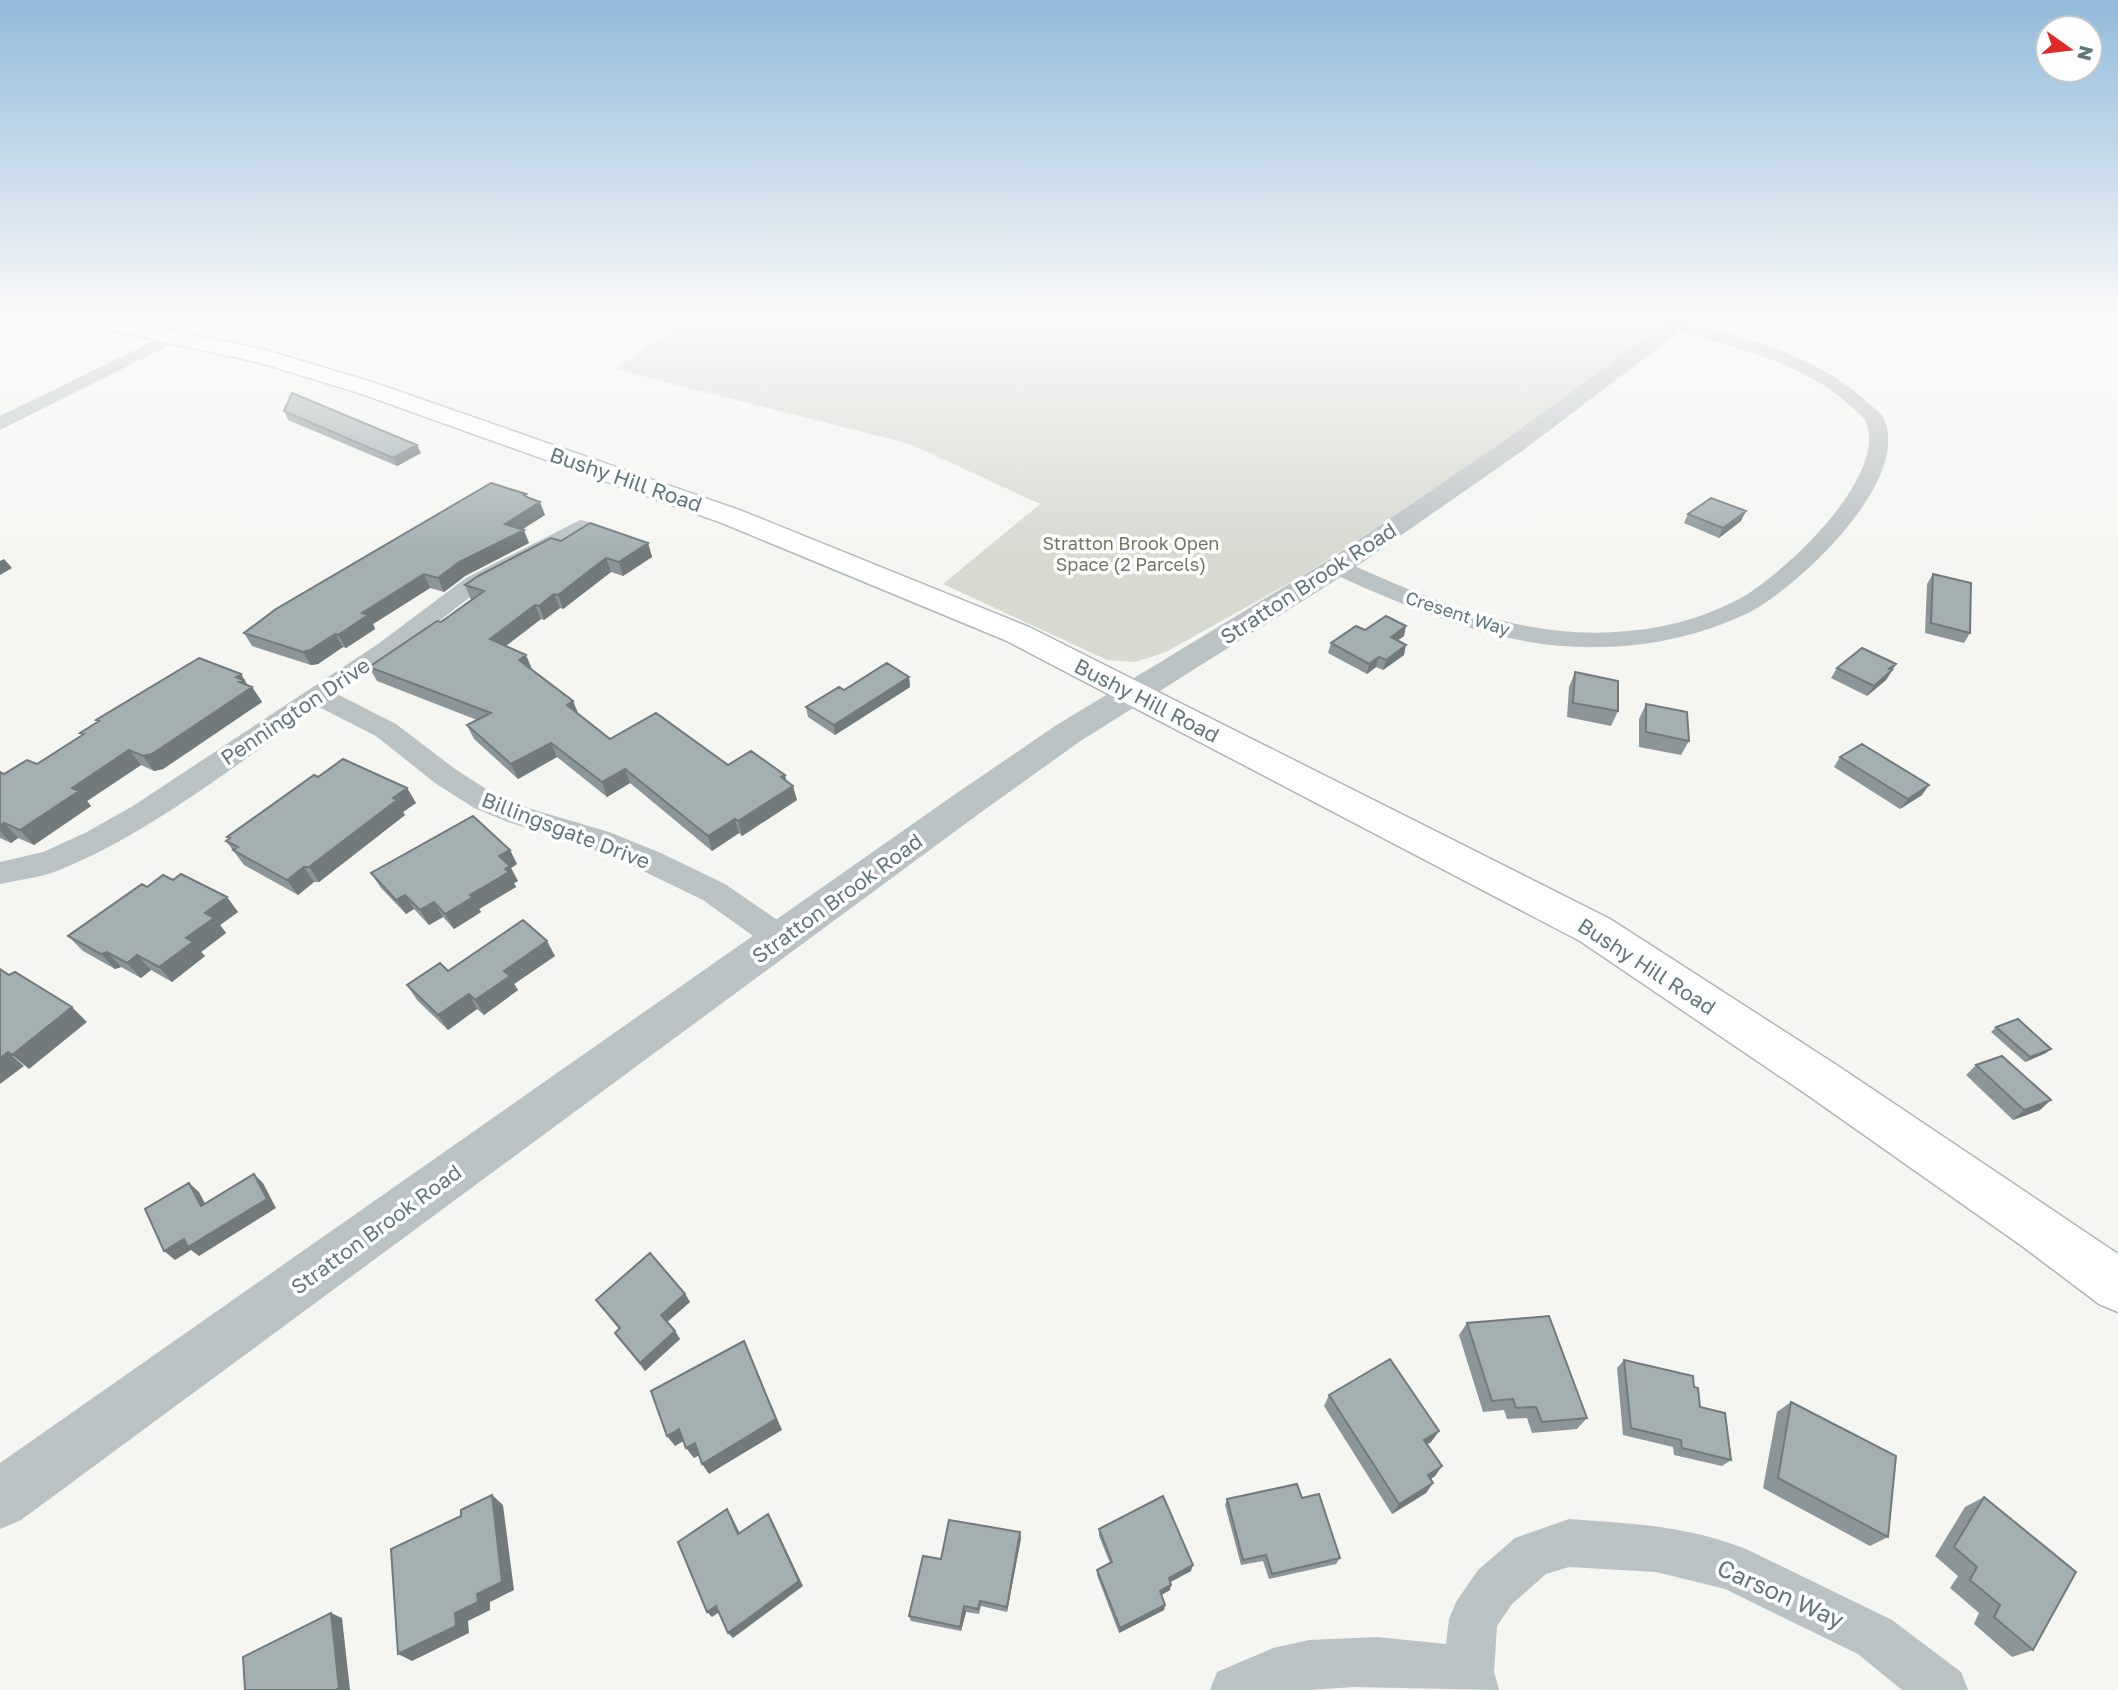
<svg xmlns="http://www.w3.org/2000/svg" width="2118" height="1690" font-family="'Golos Text',sans-serif">
  <style>
    .green { fill: #d6dad1 }
    .lines { fill: none; stroke-linecap: round; stroke-linejoin: round }
    .secondary-casing { stroke: #aeb6b8; stroke-width: 3 }
    .minor { fill: #bbc2c4; fill-rule: evenodd }
    .tertiary { fill: #bbc2c4; fill-rule: evenodd }
    .secondary { fill: #fff; fill-rule: evenodd }
    .wall { fill: #8c9698 }
    .shaded-wall { fill: #727a7c }
    .building { fill: #a3afb1; stroke: #727a7c; stroke-width: 2 }
    .labels { text-anchor: middle; dominant-baseline: central; stroke-width: 7; stroke-linejoin: round; paint-order: stroke }
    .far-park-label { font-size: 18px; fill: #6d7963; stroke: #fff }
    .far-street-label { font-size: 18px; fill: #61777c; stroke: #fff }
    .street-label { font-size: 21px; fill: #61777c; stroke: #fff }
    .near-street-label { font-size: 24px; fill: #61777c; stroke: #fff }
  </style>
  <rect width="100%" height="100%" fill="#f5f5f2"/>
  <path class="green" d="M693,318h980l-108,83 -256,171 -143,80 -31,10 -28,-2 -164,-76 97,-80 -130,-60 -296,-75z"/>
  <g class="lines">
    <g class="secondary-casing">
      <path id="secondary" d="M70,318h41l151,31 113,34 367,128 287,116 581,292 228,147 280,188v58l-19,-8 -77,-58 -216,-152 -226,-153 -573,-300 -285,-118 -363,-130 -102,-31 -176,-38 -8,-1z"/>
    </g>
    <path class="minor" d="M1677,320c67,17 141,35 192,84 5,4 12,8 15,15 28,62 -88,171 -138,195 -45,21 -94,32 -144,33 -97,3 -186,-36 -273,-75l-3,-5 3,-5h16c87,38 173,76 270,70 42,-2 84,-12 122,-32 43,-22 155,-125 128,-180 -4,-6 -14,-13 -19,-18 -50,-42 -114,-55 -175,-73l-2,-4z
      M174,331l6,1 3,4 -3,4 -180,90v-14z
      M580,520l8,2 3,5 -3,5 -106,56 -86,66 -59,40 59,30 59,45 39,25 34,14 81,24 52,21 64,31 67,46 5,9 -5,9 -11,3 -11,-3 -67,-48 -64,-31 -50,-21 -81,-26 -34,-14 -39,-25 -59,-47 -57,-29c-80,55 -167,125 -257,162 -19,8 -42,11 -62,15v-22l43,-10 42,-19 48,-27 245,-162 88,-66z
      M1569,1519c60,4 120,7 177,30l146,71 69,52 7,18h-66l-44,-36 -133,-65 -69,-17 -87,-5 -23,7 -34,30 -15,22 -3,46 5,18 -145,-3 -45,3h-99l7,-18 56,-24 36,-8 68,-3 69,7 3,-25 7,-17 22,-32 37,-32z"/>
    <path class="tertiary" d="M1673,318h25l-176,133 -175,122 -268,169 -99,71 -959,707 -21,9v-66l954,-668 101,-69 272,-165 177,-120z"/>
    <use href="#secondary" class="secondary"/>
  </g>
  <path class="wall" d="M284,411l137,42 -24,13 -109,-46z
    M526,494l2,3 17,18 -23,14 7,14 -64,33 -21,16 -14,-4 -57,36 2,5 -29,19 -3,-1 -25,17 -7,1 -59,-19 -8,-13z
    M1688,514l53,7 -22,17 -35,-15z
    M561,541l87,2 4,14 -29,19 -12,-4 -48,37 -3,-1 -16,12 -3,-1 -35,27 26,23 41,32 5,12 32,26 118,26 57,10 1,6 11,19 -55,36 -3,-3 -27,18 -82,-68 -23,14 -50,-40 -39,22 -44,-40 -7,-14 10,-5 -100,-39 -8,-14 72,-45 30,-22 -6,-15z
    M1933,574l37,59 -6,10 -39,-10 2,-49z
    M1365,630l39,6 -7,5 7,14 -21,15 -7,-3 -9,7 -39,-21 3,-10z
    M1896,664l-10,16 -19,16 -36,-18 6,-10z
    M1575,672l43,39 -7,15 -44,-9 2,-30z
    M241,674l7,12 4,1 10,15 -99,67 -9,2 -13,-6 -54,36 4,5 -57,39 -16,-7 -7,5 -11,-5v-66l4,2 33,-10 45,-29 -2,-2 18,-11 -2,-2z
    M909,677l1,10 -75,48 -27,-18 -2,-10 38,-17z
    M1646,704l43,37 -8,14 -42,-8v-28z
    M1840,757l82,38 -22,14 -66,-42z
    M318,777l89,11 9,15 -13,9 2,3 -86,67h-5l-16,13 -54,-30 -18,-24 3,-2 -2,-2z
    M510,850l7,14 -6,4 7,13 -4,2 2,4 -37,22 2,3 -27,17 -11,-12 -14,8 -15,-16 -8,5 -25,-26 -10,-15z
    M173,880l54,17 11,15 -18,13 6,8 -25,19 4,4 -33,26 -21,-12 -10,8 -20,-11 -6,2 -32,-18 -15,-15 79,-49z
    M555,956l-41,28 4,6 -34,25 -7,-6 -29,21 -31,-30 -10,-15 41,-14z
    M1996,1027l55,22 -5,4 -21,9 -34,-30z
    M1976,1065l64,45 -27,10 -47,-45z
    M685,1294l5,8 -23,20 13,17 -35,32 -30,-38 4,-4 -23,-29z
    M1467,1323l120,95 -10,11 -45,4 -5,-15 -20,1 -3,-9 -21,2 -24,-77z
    M1624,1360l70,27 6,20 31,53 -9,6 -48,-11 -1,-8 -50,-12 -6,-67z
    M1329,1395l110,36 -8,11 -4,2 15,22 -7,10 -4,3 2,4 -7,10 -34,21 -68,-108z
    M1791,1402l97,135 -18,9 -107,-58 14,-76z
    M1984,1497l49,153 -21,7 -38,-33 5,-11 -29,-25 8,-12 -23,-20 30,-49z
    M1302,1498l38,60 -4,6 -67,15 -6,-18 -22,4 -16,-60 2,-6z
    M1099,1529l92,42 -21,11v8l-9,5 4,10 -1,5 -45,23 -22,-58v-5l13,-7 -11,-27z
    M1021,1538l-14,74 -26,-6 -2,8 -13,-2 -5,19 -50,-10 -2,-5 32,-57z"/>
  <path class="shaded-wall" d="M417,445l4,8 -24,13 -4,-8z
    M540,502l5,13 -33,21 12,-6 5,13 -64,33 -21,16 -6,-14 67,-54z
    M1746,511l-5,10 -22,17 4,-10z
    M648,543l4,14 -29,19 -4,-14z
    M606,558l5,14 -48,37 -5,-14z
    M4,559l8,9 -12,7v-14z
    M424,574l6,14 -57,36 2,5 -29,19 -8,-13 24,-22z
    M554,594l6,14 -16,12 -5,-14z
    M535,605l6,14 -45,34 -6,-14z
    M1406,626l-2,10 -16,11 3,-10z
    M335,634l8,13 -25,17 -7,1 -8,-13z
    M1406,645l-2,10 -21,15 3,-10z
    M526,655l6,14 -13,-9z
    M1379,657l-3,10 -9,7 2,-10z
    M1896,664l-10,16 -19,16 7,-10z
    M241,674l9,15 2,-2 10,15 -99,67 -9,2 -11,-15z
    M909,677l1,10 -75,48 -1,-10z
    M573,701l6,15 -12,-11z
    M551,743l6,14 -39,22 -7,-15z
    M129,750l12,15 -54,36 4,5 -57,39 -14,-15 52,-42z
    M625,769l5,14 -23,14 -5,-15z
    M785,775l3,14 5,-3 4,14 -55,36 -4,-15 43,-44z
    M1929,785l-7,10 -22,14 8,-10z
    M407,788l9,15 -13,9 2,3 -86,67 -10,-15z
    M735,819l4,14 -27,18 -4,-15z
    M4,823l14,15 -7,5 -11,-12v-5z
    M510,850l7,14 -6,4 7,13 -4,2 2,4 -37,22 2,3 -27,17 -9,-15 25,-19 29,-39z
    M304,867l10,15 -16,13 -11,-15z
    M405,895l9,14 -8,5 -10,-14z
    M227,897l11,15 -18,13 6,8 -25,19 4,4 -33,26 -13,-15 27,-29 19,-25z
    M434,902l9,15 -14,8 -9,-15z
    M547,941l8,15 -41,28 4,6 -34,25 -9,-15 29,-29z
    M107,952l14,15 -6,2 -14,-15z
    M137,955l14,15 -10,8 -14,-15z
    M469,994l8,15 -29,21 -10,-15z
    M72,1007l15,15 -58,47 -17,-14z
    M2051,1049l-5,4 -21,9 5,-5z
    M8,1052l16,14 -24,18v-26z
    M2051,1100l-11,10 -27,10 11,-10z
    M254,1174l9,9 13,25 -77,48 -8,-6 -16,10 -11,-9z
    M189,1183l10,9 12,23 -10,-9z
    M685,1294l5,8 -24,21 -5,-8z
    M675,1331l5,8 -35,32 -5,-8z
    M744,1341l38,89 -73,44 -7,-10z
    M679,1429l8,10 -12,7 -8,-10z
    M1439,1431l-8,11 -14,8 7,-10z
    M695,1443l7,11 -8,4 -8,-10z
    M1442,1466l-7,10 -14,9 7,-10z
    M1433,1483l-7,10 -34,21 7,-10z
    M492,1495l11,10 11,85 -24,12v8l-22,11 1,12 -57,28 -14,-7 57,-41 22,-19z
    M727,1509l4,6 12,25 -5,-6z
    M768,1514l4,6 31,66 -70,52 -5,-5z
    M1020,1532l1,6 -14,74v-5z
    M1193,1565l-2,6 -24,13 2,-6z
    M1171,1585l-1,5 -12,7 2,-6z
    M1165,1605l-1,5 -45,23 1,-5z
    M716,1606l5,5 -9,6 -5,-5z
    M964,1606l2,6 -5,19 -1,-4z
    M331,1613l11,5 8,72h-14z"/>
  <path class="building" d="M292,393l125,52 -24,13 -109,-47z
    M491,483l35,11 -2,1 5,3 11,4 -35,22 19,6 -65,32 -21,16 -14,-4 -62,39 6,2 -30,20 -3,-1 -25,16 -7,2 -59,-19 32,-24z
    M1711,498l35,13 -23,17 -35,-14z
    M590,523l58,20 -29,19 -13,-4 -48,37 -4,-1 -15,12 -4,-1 -45,34 36,16 -7,5 54,41 -6,4 43,34 46,-26 72,52 23,-14 34,24 -4,2 12,9 -55,35 -3,-2 -27,17 -83,-67 -23,13 -51,-39 -40,21 -44,-39 24,-12 -122,-46 68,-46 4,1 43,-31 -19,-6 13,-9 73,-38 10,3z
    M1933,574l38,9 -1,50 -39,-10z
    M1386,616l20,10 -15,11 15,8 -20,15 -7,-3 -10,7 -38,-21 25,-17 9,4z
    M1862,648l34,16 -7,5 3,1 -18,16 -37,-18z
    M199,658l42,16 -5,3 7,3 -4,2 13,5 -100,67 -9,2 -14,-6 -57,38 7,3 -59,39 -16,-7 -4,3v-54l4,2 23,-14 10,4 47,-30 -4,-1 19,-12 -3,-1z
    M887,663l22,14 -75,48 -28,-18 33,-20 5,3z
    M1575,672l43,9v30l-45,-8z
    M1646,704l41,8 2,29 -43,-9z
    M1862,744l67,41 -21,14 -68,-42z
    M343,759l64,29 -14,10 4,2 -88,67h-5l-17,13 -54,-30 5,-3 -12,-6 4,-3 -3,-1 87,-62 4,2z
    M473,816l37,34 -11,6 11,10 -5,3 4,3 -39,23 3,2 -28,17 -11,-12 -14,8 -15,-15 -9,5 -25,-27z
    M181,874l46,23 -22,16 9,5 -28,20 7,4 -34,25 -22,-12 -10,8 -20,-11 -6,2 -33,-18 74,-52 5,3 16,-12 10,5z
    M523,920l24,21 -43,30 6,5 -35,24 -6,-6 -31,21 -31,-30 33,-22 8,8z
    M0,969l9,6 6,-3 57,35 -60,48 -4,-3 -8,6z
    M2018,1019l33,30 -21,8 -34,-30z
    M2002,1056l49,44 -27,10 -48,-45z
    M254,1174l13,25 -79,48 -4,-8 -20,12 -19,-42 44,-26 12,23z
    M650,1253l35,41 -24,21 14,16 -35,32 -25,-30 5,-5 -24,-28z
    M1549,1316l38,102 -45,4 -6,-15 -20,1 -3,-9 -21,2 -25,-78z
    M744,1341l32,78 -74,45 -7,-21 -9,5 -7,-19 -12,7 -16,-45z
    M1390,1359l49,72 -15,9 18,26 -14,9 5,8 -34,21 -70,-109z
    M1624,1360l69,16 1,11 4,1 2,19 25,6 6,47 -49,-12 -1,-8 -50,-12z
    M1791,1402l105,54 -8,81 -110,-59z
    M1297,1484l5,14 17,-4 21,64 -68,16 -6,-19 -23,5 -16,-61z
    M492,1495l10,87 -25,12 1,8 -23,11 1,13 -58,28 -7,-105 70,-33v-6z
    M1163,1496l30,69 -24,13 2,7 -11,6 5,14 -45,23 -23,-58 15,-8 -13,-33z
    M1984,1497l92,75 -43,78 -39,-33 6,-12 -30,-25 7,-13 -23,-20z
    M727,1509l11,25 30,-20 31,67 -71,52 -12,-27 -9,6 -29,-70z
    M949,1520l71,12 -13,75 -27,-6 -2,8 -14,-3 -4,21 -51,-11 14,-60 18,3z
    M331,1613l8,75 -3,2h-91l-2,-33z"/>
  <linearGradient id="sky" x2="0" y2="1"><stop stop-color="#92bada"/><stop offset="0.57" stop-color="#fafaf9"/><stop offset="1" stop-color="#fafaf9" stop-opacity="0"/></linearGradient>
  <rect width="2118" height="554" fill="url(#sky)"/>
  <g class="labels">
    <g class="far-park-label">
      <text x="1131" y="543">Stratton Brook Open<tspan x="1131" dy="21">Space (2 Parcels)</tspan></text>
    </g>
    <g class="far-street-label">
      <text transform="translate(1458 613) rotate(18)">Cresent Way</text>
    </g>
    <g class="street-label">
      <text transform="translate(626 479) rotate(19)">Bushy Hill Road</text>
      <text transform="translate(1308 583) rotate(-33)">Stratton Brook Road</text>
      <text transform="translate(1147 700) rotate(27)">Bushy Hill Road</text>
      <text transform="translate(295 711) rotate(-34)">Pennington Drive</text>
      <text transform="translate(566 830) rotate(21)">Billingsgate Drive</text>
      <text transform="translate(837 898) rotate(-36)">Stratton Brook Road</text>
      <text transform="translate(1647 966) rotate(33)">Bushy Hill Road</text>
      <text transform="translate(376 1229) rotate(-36)">Stratton Brook Road</text>
    </g>
    <g class="near-street-label">
      <text transform="translate(1781 1593) rotate(24)">Carson Way</text>
    </g>
  </g>
  <g transform="translate(2069 49) rotate(104)"><circle r="33" fill="#ffffff" stroke="#c0c9cb" stroke-width="2"/>
  <path d="M0-5L12 26L0 18L-12 26Z" fill="#df2928"/>
  <text y="-10" font-size="19" font-weight="bold" text-anchor="middle" fill="#61777c">N</text>
  </g>
</svg>
